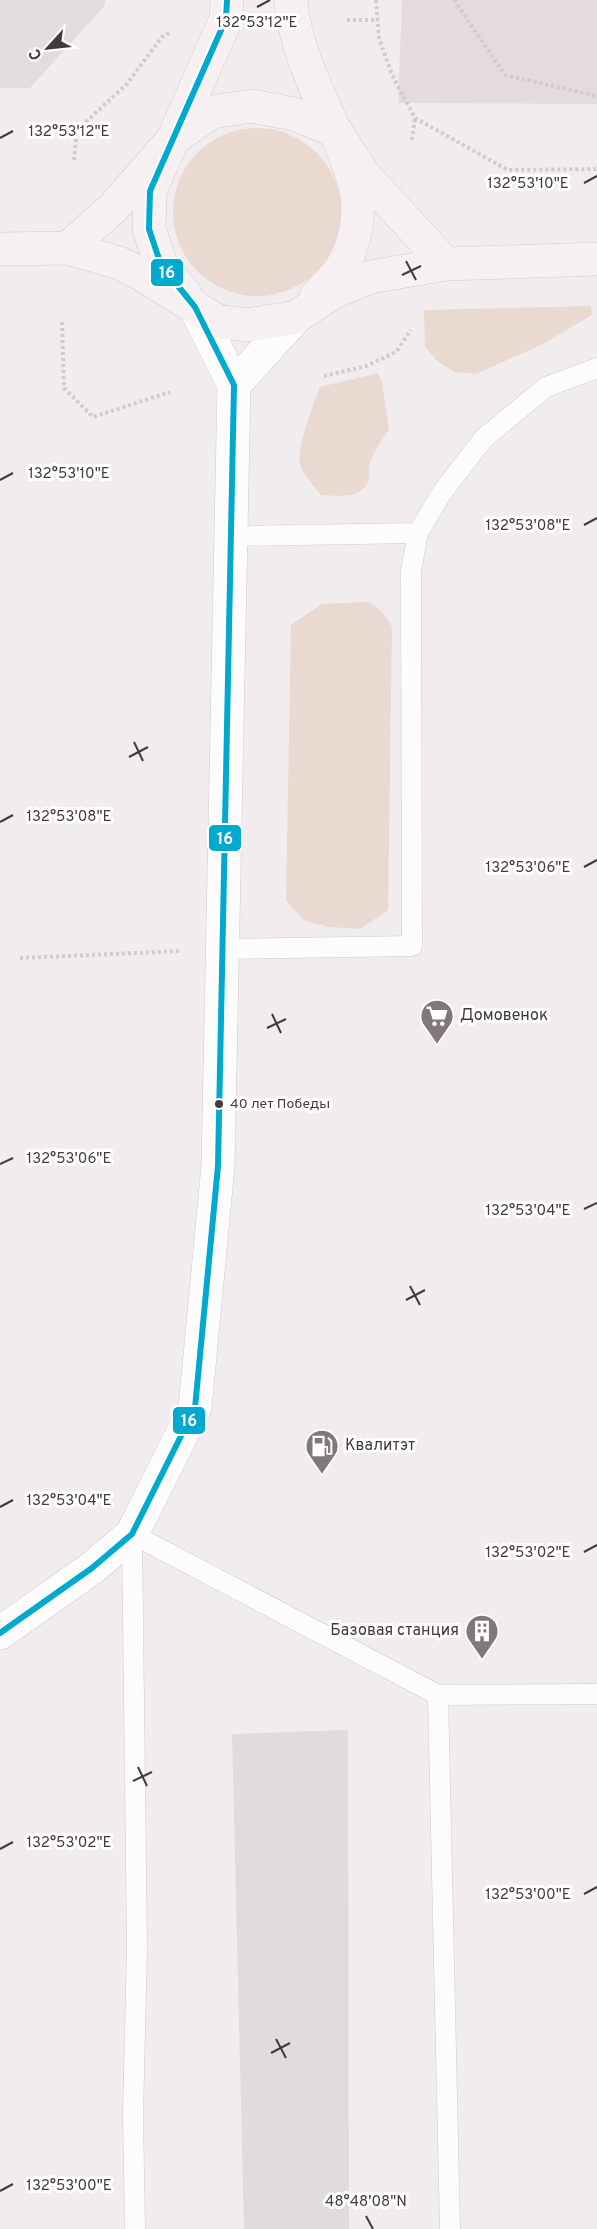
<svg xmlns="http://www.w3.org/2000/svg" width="597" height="2229" font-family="Overpass,sans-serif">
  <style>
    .residential { fill: #e4dbde }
    .industrial { fill: #e2dcdf }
    .green { fill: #e9d9d0 }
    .parking { fill: #e1dbdd }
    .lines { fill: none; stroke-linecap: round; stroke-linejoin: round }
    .service-casing { stroke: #cfcacc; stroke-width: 21 }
    .minor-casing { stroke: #cfcacc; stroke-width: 34 }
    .secondary-casing { stroke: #d4c8cc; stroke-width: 34 }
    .path { stroke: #d1cbce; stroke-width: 4; stroke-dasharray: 3 3; stroke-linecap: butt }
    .service { stroke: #fdfcfc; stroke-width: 20 }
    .minor { stroke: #fdfcfc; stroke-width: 33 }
    .secondary { stroke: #f6f0f2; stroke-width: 33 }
    .bus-1-casing { stroke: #fff; stroke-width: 10 }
    .bus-1 { stroke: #00a9ce; stroke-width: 6 }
    .ticks { fill: none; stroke: #46393e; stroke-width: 2 }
    .bus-dot { fill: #46393e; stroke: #fff; stroke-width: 2 }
    .labels { text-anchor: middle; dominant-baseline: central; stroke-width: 6; stroke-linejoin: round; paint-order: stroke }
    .bus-label { font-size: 14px; fill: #46393e; stroke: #fff; text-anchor: start }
    .poi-label { font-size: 16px; fill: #46393e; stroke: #fff; text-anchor: start }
    .ticks-label { font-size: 15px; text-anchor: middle; fill: #46393e; stroke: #fff; stroke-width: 6; stroke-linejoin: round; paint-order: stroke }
    .line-badge { stroke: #fff; stroke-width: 2 }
    .badge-label { font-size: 16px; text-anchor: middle; font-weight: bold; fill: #fff }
  </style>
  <rect width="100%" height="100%" fill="#f1ecee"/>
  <path class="residential" d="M402,0h195v104l-199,-1z"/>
  <path class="industrial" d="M0,0h105v5l-75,83h-30z"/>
  <path class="green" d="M173 212a84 84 0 1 1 168 0a84 84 0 1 1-168 0Z
    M591,306l1,9 -49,29 -67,30 -21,-2 -17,-10 -13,-15 -1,-37z
    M378,373l4,9 7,48c-8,11 -15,21 -19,33 -2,6 1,13 -2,19 -7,17 -31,14 -47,13 -7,-9 -18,-20 -21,-31 -4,-15 14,-62 20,-77z
    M368,602c12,6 18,13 24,25l-4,283 -28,19 -30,-2 -25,-6 -19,-20 5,-276 31,-21z"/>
  <path class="parking" d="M348,1730l1,499h-105l-12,-495z"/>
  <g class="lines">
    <g class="service-casing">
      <path id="service" d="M232,536l186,-3
        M224,949l188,-3 -1,-375 7,-38 23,-39 42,-55 63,-52 51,-19
        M438,1695l12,534
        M135,2229l-2,-115 4,-167 -5,-413 306,161 159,-1"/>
    </g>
    <g class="minor-casing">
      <path id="minor" d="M234,385l62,-68
        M0,1633l92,-65 40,-34 63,-126 23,-242 16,-781 -39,-78"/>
    </g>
    <g class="secondary-casing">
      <path id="secondary" d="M291,0c5,67 49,126 65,190 5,23 -1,55 -13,75 -6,12 -19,22 -27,31
        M68,248l46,-41 59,-68 39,-27 40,-6 42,8 42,17 27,43 83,90
        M0,249l68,-1 51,15 22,11 76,47 30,4 49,-8 38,-25 36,-15 76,-13 151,-5
        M185,294l-24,-29 -12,-36 1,-38 76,-172 1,-19"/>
    </g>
    <path class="path" d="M376,0l3,38 13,37 23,43 93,52 89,-1
      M454,0l51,75 92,21
      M347,20h31
      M412,140l3,-22
      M74,160l3,-30 49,-45 36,-48 9,-5
      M62,322l2,66 29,29 77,-25
      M324,376l42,-10 30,-14 15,-22
      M20,958l161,-7"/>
    <use href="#service" class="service"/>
    <use href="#minor" class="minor"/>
    <use href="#secondary" class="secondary"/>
    <g class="bus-1-casing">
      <path id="bus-1" d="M0,1633l92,-65 40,-34 63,-126 23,-242 16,-781 -39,-78 -34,-42 -12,-36 1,-38 76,-172 1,-19"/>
    </g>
    <use href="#bus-1" class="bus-1"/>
  </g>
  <path class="ticks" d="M257,7l13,-7M0,138l13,-7M584,183l13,-7M406,261l10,19M402,275l19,-9M0,480l13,-7M584,525l13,-7M134,742l9,19M129,757l19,-10M0,822l13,-7M584,867l13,-7M272,1014l9,19M267,1028l19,-9M0,1164l13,-6M584,1209l13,-6M410,1286l10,19M406,1300l19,-10M0,1507l13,-7M584,1552l13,-7M138,1767l9,19M133,1781l19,-9M0,1849l13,-7M584,1894l13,-7M276,2039l10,19M271,2053l19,-10M0,2191l13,-7M366,2216l7,13"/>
  <defs>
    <g id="supermarket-pin" transform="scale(1.725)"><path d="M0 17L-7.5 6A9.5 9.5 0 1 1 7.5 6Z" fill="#82787c" stroke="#fff"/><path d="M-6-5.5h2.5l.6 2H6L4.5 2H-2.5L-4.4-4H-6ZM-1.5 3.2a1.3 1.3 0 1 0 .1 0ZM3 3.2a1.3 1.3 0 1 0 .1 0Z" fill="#fff"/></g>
    <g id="fuel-pin" transform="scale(1.725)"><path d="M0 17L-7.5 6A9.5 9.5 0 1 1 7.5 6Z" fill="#82787c" stroke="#fff"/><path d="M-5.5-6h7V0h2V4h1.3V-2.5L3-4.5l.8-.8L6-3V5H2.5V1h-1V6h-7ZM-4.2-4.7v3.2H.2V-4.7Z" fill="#fff"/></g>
    <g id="building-pin" transform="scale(1.725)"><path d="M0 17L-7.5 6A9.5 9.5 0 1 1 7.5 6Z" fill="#82787c" stroke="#fff"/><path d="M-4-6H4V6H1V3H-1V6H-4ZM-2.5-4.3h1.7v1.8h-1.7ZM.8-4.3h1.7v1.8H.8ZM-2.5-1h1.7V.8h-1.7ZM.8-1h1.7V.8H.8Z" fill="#fff"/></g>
  </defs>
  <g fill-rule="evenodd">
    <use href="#supermarket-pin" x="437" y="1016"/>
    <use href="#fuel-pin" x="322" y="1446"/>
    <use href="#building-pin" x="482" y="1631"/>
  </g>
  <circle class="bus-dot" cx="219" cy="1104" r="5"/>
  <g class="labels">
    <g class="bus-label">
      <text x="230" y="1104">40 лет Победы</text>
    </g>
    <g class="poi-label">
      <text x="460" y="1016">Домовенок</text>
      <text x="345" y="1446">Квалитэт</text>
      <text x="459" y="1631" text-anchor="end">Базовая станция</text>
    </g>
  </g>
  <g class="ticks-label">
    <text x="257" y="27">132°53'12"E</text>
    <text x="69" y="136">132°53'12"E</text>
    <text x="528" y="188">132°53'10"E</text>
    <text x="69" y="478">132°53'10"E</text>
    <text x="528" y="530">132°53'08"E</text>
    <text x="69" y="821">132°53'08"E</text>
    <text x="528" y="872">132°53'06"E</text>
    <text x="69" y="1163">132°53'06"E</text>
    <text x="528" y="1215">132°53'04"E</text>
    <text x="69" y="1505">132°53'04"E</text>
    <text x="528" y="1557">132°53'02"E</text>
    <text x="69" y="1847">132°53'02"E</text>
    <text x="528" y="1899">132°53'00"E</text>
    <text x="69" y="2190">132°53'00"E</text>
    <text x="366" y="2206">48°48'08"N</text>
  </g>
  <g class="line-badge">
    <rect x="150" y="258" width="34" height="29" rx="6" fill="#00a9ce"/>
    <rect x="208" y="824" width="34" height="28" rx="6" fill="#00a9ce"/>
    <rect x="172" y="1406" width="34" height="29" rx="6" fill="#00a9ce"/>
  </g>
  <g class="badge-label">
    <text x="167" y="278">16</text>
    <text x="225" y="844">16</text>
    <text x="189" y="1426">16</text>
  </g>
  <g transform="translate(48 48) rotate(243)" stroke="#ffffff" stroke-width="4.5" paint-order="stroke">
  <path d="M0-4.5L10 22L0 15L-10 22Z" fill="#46393e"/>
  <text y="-9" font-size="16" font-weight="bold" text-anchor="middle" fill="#46393e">С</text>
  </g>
</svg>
